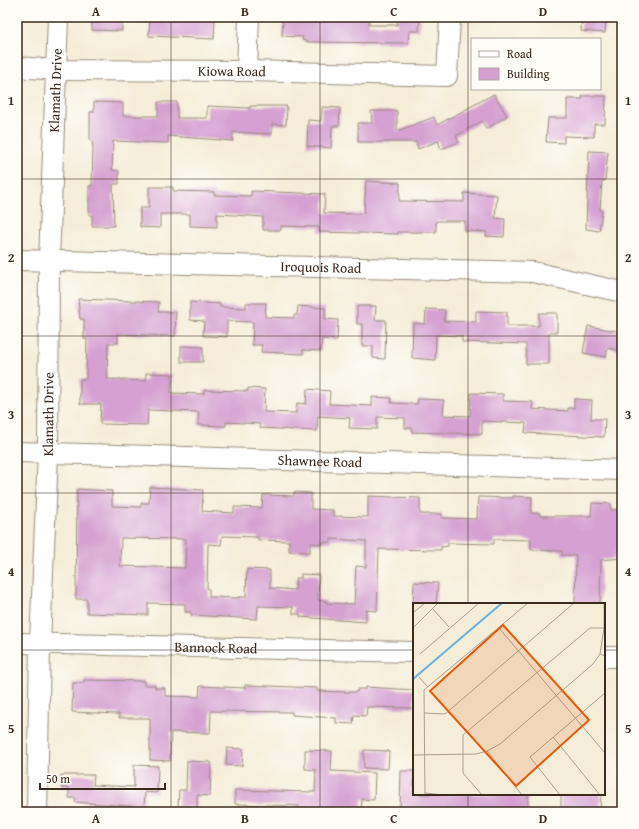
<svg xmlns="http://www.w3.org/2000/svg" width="639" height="829" font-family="'Gentium Book Plus',serif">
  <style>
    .building { fill: #d6a1d2; fill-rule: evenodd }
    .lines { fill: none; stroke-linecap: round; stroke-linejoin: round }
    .minor-casing { stroke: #988c7b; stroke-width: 22 }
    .minor { stroke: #fff; stroke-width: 20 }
    .grid { fill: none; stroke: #3b2a1e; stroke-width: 1; stroke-opacity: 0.55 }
    .labels { text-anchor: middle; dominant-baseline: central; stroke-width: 3; stroke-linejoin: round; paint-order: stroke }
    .street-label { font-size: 14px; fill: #3b2a1e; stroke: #fdfcf7 }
    .inset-river { fill: none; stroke: #69b1e0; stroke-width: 2 }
    .inset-road { fill: none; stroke: #aa9f8e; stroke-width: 1 }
    .view { fill: #e8590c; fill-opacity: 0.15; stroke: #e8590c; stroke-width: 2 }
    .inset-edge { fill: none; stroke: #3b2a1e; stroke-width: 2 }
    .neatline { fill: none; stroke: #3b2a1e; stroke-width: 1.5 }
    .grid-label { font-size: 13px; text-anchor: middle; font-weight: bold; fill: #3b2a1e }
  </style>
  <rect width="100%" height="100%" fill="#fdfcf7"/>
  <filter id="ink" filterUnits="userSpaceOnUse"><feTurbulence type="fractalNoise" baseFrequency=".025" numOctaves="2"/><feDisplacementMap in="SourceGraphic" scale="8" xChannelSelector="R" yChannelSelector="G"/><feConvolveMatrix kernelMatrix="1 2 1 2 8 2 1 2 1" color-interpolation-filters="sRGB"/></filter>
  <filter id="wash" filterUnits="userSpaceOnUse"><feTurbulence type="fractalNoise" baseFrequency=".012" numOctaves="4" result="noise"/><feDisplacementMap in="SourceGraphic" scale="16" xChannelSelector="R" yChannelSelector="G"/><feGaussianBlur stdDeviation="0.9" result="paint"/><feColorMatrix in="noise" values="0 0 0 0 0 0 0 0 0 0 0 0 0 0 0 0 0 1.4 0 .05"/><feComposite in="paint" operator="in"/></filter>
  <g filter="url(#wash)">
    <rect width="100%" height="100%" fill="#f4edd8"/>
    <g id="blocks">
      <path class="building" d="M92,17h30v14l-30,-1z
        M150,17h65l-1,22 -65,-3z
        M283,17h86v8h28v-8h23l-1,14h-10l-1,12 -100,-1 -6,-2 1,-3 -21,-1z
        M582,17h24l-1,16 -24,-2z
        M494,94l13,22 -21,13 -4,-8 -26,15 3,6 -18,7 -3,-8 -20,8 -2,-7h-58v-19h14l-1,-12h26v20l37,-14 3,8z
        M582,96h24l-1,28h-11v13l-30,-1v7l-18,-1 2,-24h19v-19h16z
        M94,102l29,1v13h35v-14h19v16h30v-12l43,2v-2h37l-1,19 -14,-1v10l-39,-2v9l-65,-5v7l-55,-2 -1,29 7,1v13h-6l1,42h-22v-11h-3v-29h3l1,-38 -1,-8h-2v-28h4z
        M322,107l18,1 -1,18h-7l-1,22 -24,-2 1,-26 13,1z
        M589,151l19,1 -3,29h-3l-2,29 2,1 -3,20 -13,-2z
        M366,181l34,2 -1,18 65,1v-9l33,2 -2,23 10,1 -1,18 -18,-1v-4l-21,-1v-10h-29v11h-38v2l-79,-2v-5l-38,-1v4h-18v-13l-12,-1 -34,-2v13l-27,-1v-12h-30v14l-20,-1v-19h9v-21h24v4l41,1v3l37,1v-5l74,3 -1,19 33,1 7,-1z
        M78,299l81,3 -1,10h18l-1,24 -57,-2v9h-10l-1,36 39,2v-8l26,1 -1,19 33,1v-4l44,1v-3l17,1 -1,23 32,1 1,-10 9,1 1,-15 23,2 -1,13 43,2v-9l19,1v5l26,1 1,-5 26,1 -1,15 27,1 1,-23 32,1v7l30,1 -1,7 36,2v-3h6v-9l18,1 -1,19h14l-1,18 -79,-4 1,-10 -44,-2v13l-70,-2v-4h-7v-10l-28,-1v12l-28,-1 1,-10 -32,-2 -1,15 -57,-3v-4l-34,-2v4l-28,-1 1,-13 -51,-2 -1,15 -47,-1 1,-20h-21v-25h6l1,-40h-3v-20h-4z
        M190,302l30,2v3l26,1v-5h20l-1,14 29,1v-3h3l1,-9 27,2v11l13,1 -1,20 -15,-1 -1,12 -18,-1v4l-42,-2 1,-7h-10l1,-23 -26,-1v16l-24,-1 1,-15 -14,-1z
        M357,306h19l-1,14h11l-1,39 -12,-1v-12h-11v-22h-5z
        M426,309l19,1 -1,11 32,1v-11l31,1v14h32v-13h18v19h-8v32h-23v-20l-64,-2v-6l-26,-1 -1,25 -23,-2 1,-35 12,1z
        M588,326l34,6v19l-14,-3 -2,9 -23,-4z
        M181,346l22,1v15h-22z
        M150,487l53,3 -1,21 32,2v-6l28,1 1,-13 31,1v-4l17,1v16l22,1v6l35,1v-21l52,2v16h22v4l35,1 1,-22 35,1v-2l19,1 -1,16h9v3h51l1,-13 19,1v6l11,-1v49l-21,2 -1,44h-25l1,-49h-14v-4l-31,-1v-10l-37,-1v5l-46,-1v3l-7,1v3l-62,-1 -2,62 -11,-1v12l-66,-5v-3h-7v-7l-35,-1 -1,13 -66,-4v-3h-6v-8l-37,-1v12l-61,-2v-14h-11l1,-110 35,2v15l29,1v-4h8zM222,536l36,1v3l31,1v10l21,1v-9l12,1v-2h9v-3l35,2v26l-10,-1 -2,38 -28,-1v-2l-8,-1 1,-25 -18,-1v4h-5l-1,12 -25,-2v-18l-23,-1 -1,28h-8v1l-29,-1v-8l-2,-1 1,-44 13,1zM121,538l65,1 -1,29 -65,-2z
        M414,582l24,1 -2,21h-23z
        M84,680l60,1v4h11v3h10v8l34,1 1,-11 45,2v-3l72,3v3l27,1h13l1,-3h8v-2l48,3v18l-47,-1 -1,9 -12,-1 -1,9 -17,-1v-5l-44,-3v-3l-81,-1 -1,22 -39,-1 -1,29 -20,-1v-42h-31v-4h-2l-45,-2 1,-29h11z
        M227,748l16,1 -1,17 -16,-1z
        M305,750l27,1 -1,20 44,2 -1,27 -12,-1 -1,13 -62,-3v-3l-64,-2v-14l80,2 1,-22 -11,-1z
        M364,750l25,1 -1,18 -24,-1z
        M187,761l24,1 -1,34 -13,-1v12h-19l1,-17h7z
        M134,765l24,1 -1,27 -12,-1 -1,15 -69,-5 1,-4h-7v-10h-8v-13h33l-1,10 41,2z
        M401,771h13v23h114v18l-120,-2v-3h-8z
        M561,794h40l-1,18h-39z"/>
    </g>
  </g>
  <g filter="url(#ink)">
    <use href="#blocks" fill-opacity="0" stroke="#988c7b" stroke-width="1"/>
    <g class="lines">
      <g class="minor-casing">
        <g id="minor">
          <path id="s1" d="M17,67l40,3 190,1 200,5 3,-59"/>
          <path d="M247,71l2,-54"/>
          <path id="s2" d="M17,260l516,12 89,20"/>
          <path id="s3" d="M17,452l605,18"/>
          <path id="s4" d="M17,643l397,9"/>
          <path d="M604,657h18"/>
          <path id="s5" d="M37,812l3,-168 8,-191 1,-191 9,-245"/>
        </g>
      </g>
      <use href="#minor" class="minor"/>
    </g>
  </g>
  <path class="grid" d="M171,17v795M320,17v795M468,17v587M17,179h605M17,336h605M17,493h605M17,650h397M604,650h18M468,794v18"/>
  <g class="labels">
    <g class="street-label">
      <text stroke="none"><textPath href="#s1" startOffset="215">Kiowa Road</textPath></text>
      <text stroke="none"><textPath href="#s5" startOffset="722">Klamath Drive</textPath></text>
      <text stroke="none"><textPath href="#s2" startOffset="304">Iroquois Road</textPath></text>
      <text stroke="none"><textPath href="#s5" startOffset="398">Klamath Drive</textPath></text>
      <text stroke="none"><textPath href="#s3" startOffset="303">Shawnee Road</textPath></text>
      <text stroke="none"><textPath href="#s4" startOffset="199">Bannock Road</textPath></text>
    </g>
  </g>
  <g transform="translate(413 603)">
    <rect width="192" height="192" fill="#f4edd8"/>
    <path class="inset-river" d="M0,76l89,-76"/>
    <path class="inset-road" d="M19,5l17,19M1,9l11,-9M0,25v-25M0,25l25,-25M86,25l106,125M7,51l59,-51M187,51l4,-26v-25M6,74l9,10M11,110l21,1 129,-111M140,134l47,58M74,148l35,44M0,152l63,-1 11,-3 13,-7 93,-80 7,-10 5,2M12,190l19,2M12,192l-1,-105 104,-87M69,192l-19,-22v-38l127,-107h15M147,192l-30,-38 75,-64"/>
    <path class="view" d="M90,22l86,95 -73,66 -86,-95z"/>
    <rect width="192" height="192" class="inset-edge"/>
  </g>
  <rect width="639" height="829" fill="none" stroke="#fdfcf7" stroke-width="44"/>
  <rect x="471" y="38" width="130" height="52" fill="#fdfcf7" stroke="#afa8a0"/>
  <rect x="479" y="51" width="20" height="6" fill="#ffffff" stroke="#afa8a0"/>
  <text x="507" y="58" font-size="12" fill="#3b2a1e">Road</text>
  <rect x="479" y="68" width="20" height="12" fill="#d6a1d2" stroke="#afa8a0"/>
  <text x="507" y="78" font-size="12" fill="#3b2a1e">Building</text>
  <path d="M40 783v6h125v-6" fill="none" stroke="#3b2a1e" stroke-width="2"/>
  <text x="46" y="783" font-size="12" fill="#3b2a1e" stroke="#fdfcf7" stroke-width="3" paint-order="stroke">50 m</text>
  <rect x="22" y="22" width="595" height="785" class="neatline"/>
  <g class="grid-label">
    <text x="96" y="16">A</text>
    <text x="245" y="16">B</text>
    <text x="394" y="16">C</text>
    <text x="543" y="16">D</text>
    <text x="11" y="105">1</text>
    <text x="628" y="105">1</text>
    <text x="11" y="262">2</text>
    <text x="628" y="262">2</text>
    <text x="11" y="419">3</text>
    <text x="628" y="419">3</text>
    <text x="11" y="576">4</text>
    <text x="628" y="576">4</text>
    <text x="11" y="733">5</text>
    <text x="628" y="733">5</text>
    <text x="96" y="823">A</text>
    <text x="245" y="823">B</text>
    <text x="394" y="823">C</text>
    <text x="543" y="823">D</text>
  </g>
</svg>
